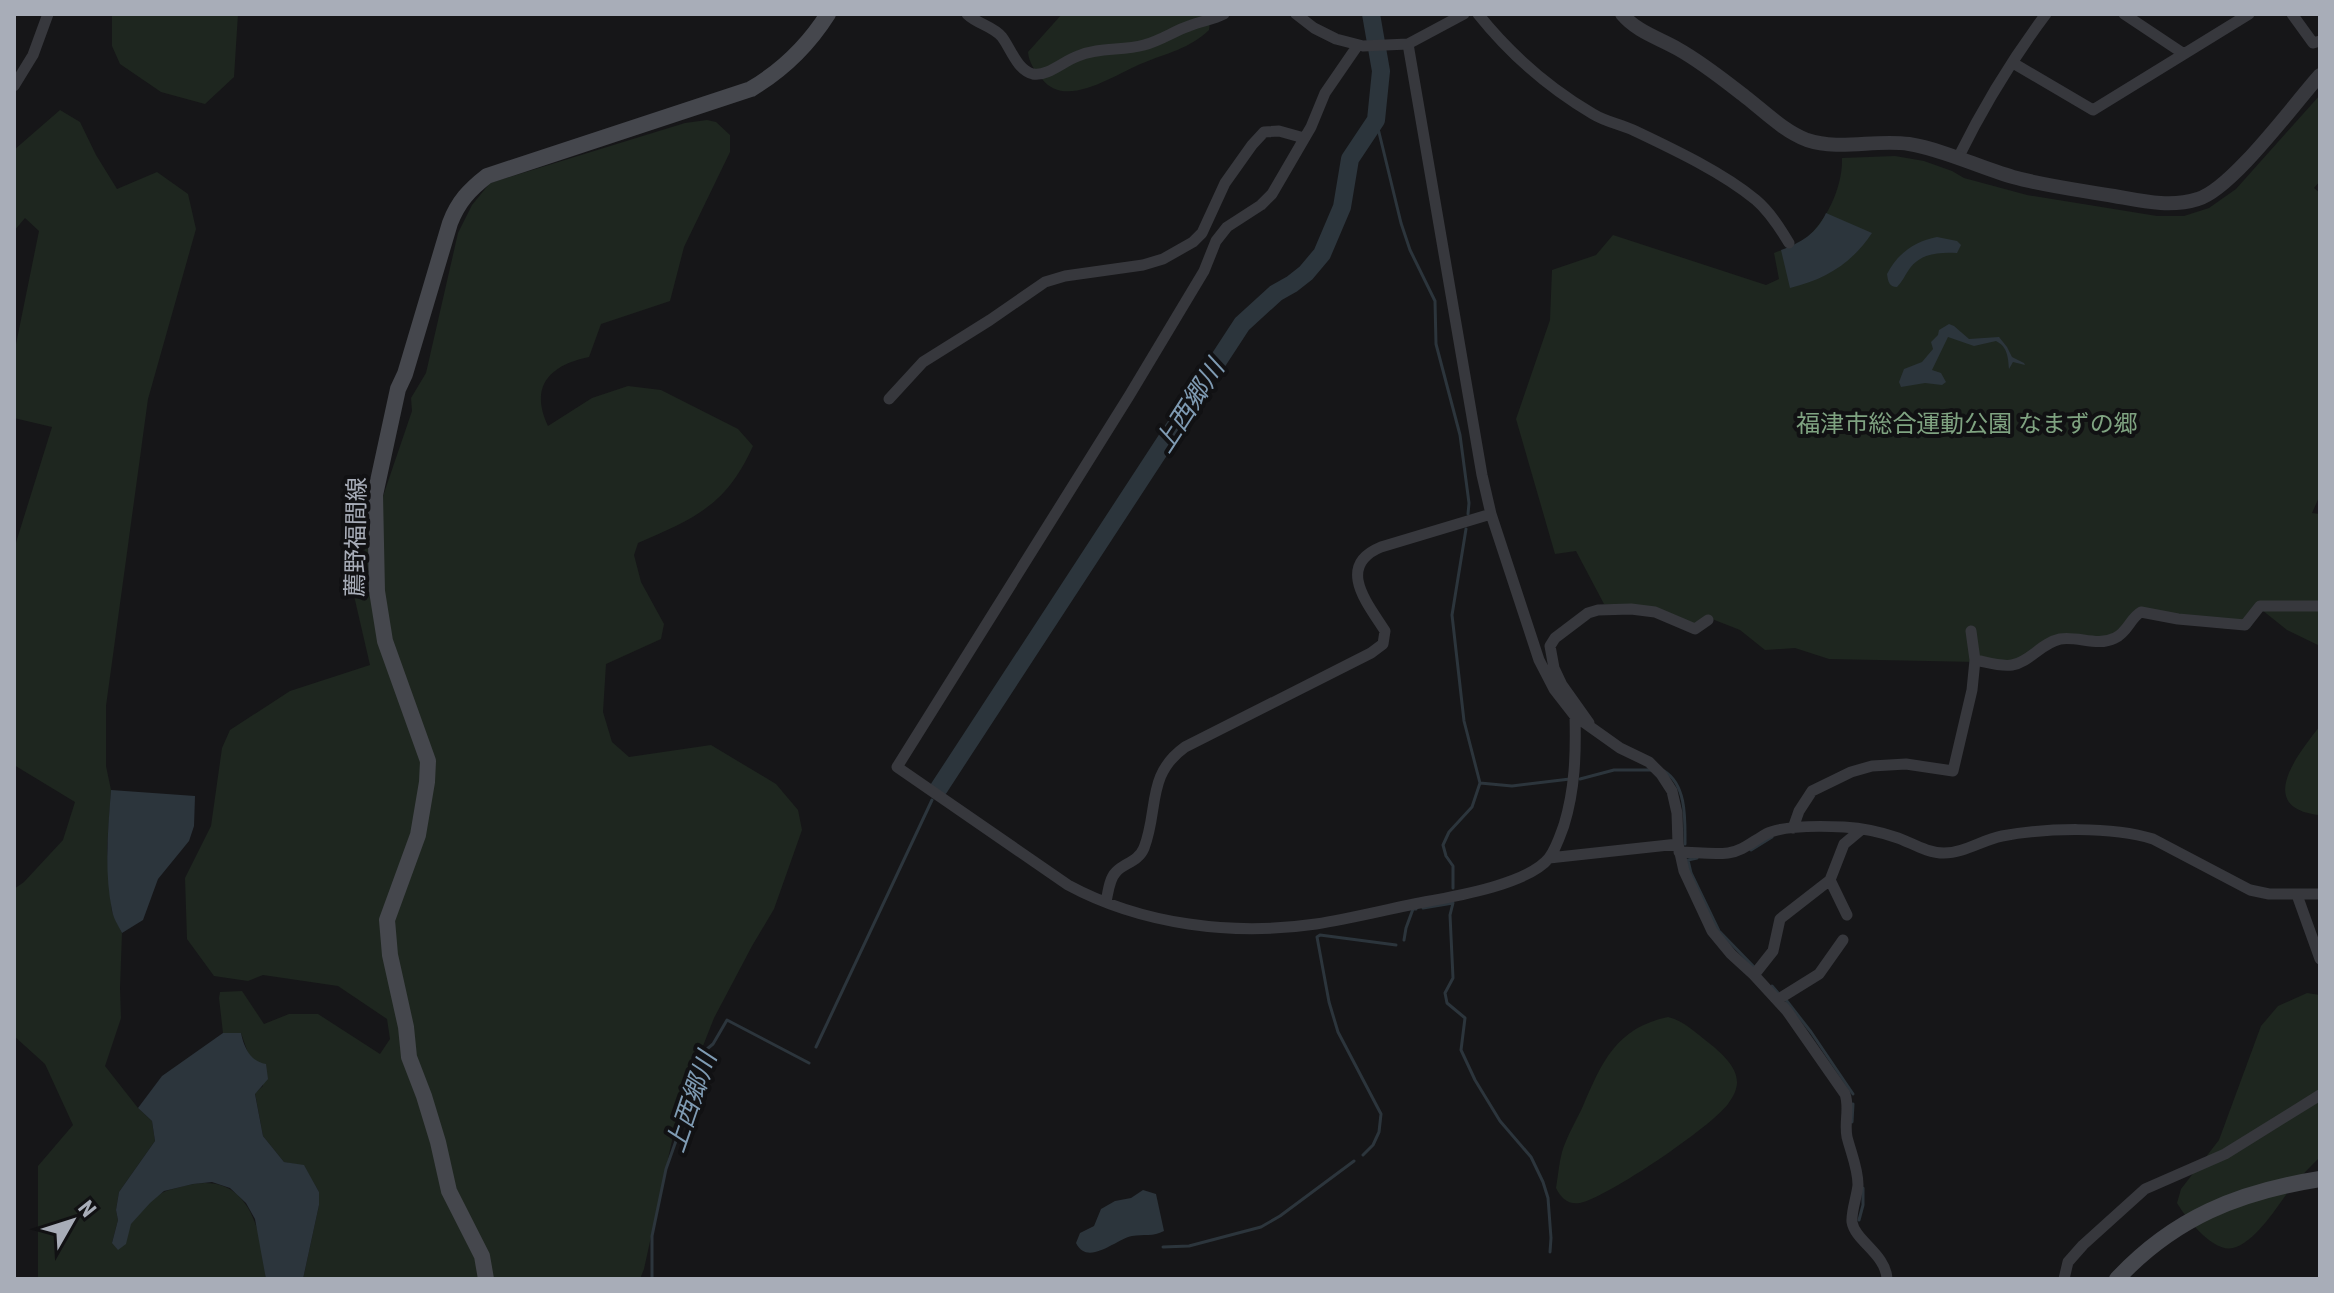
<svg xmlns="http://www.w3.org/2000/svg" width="2334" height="1293" font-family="'Roboto Condensed','Noto Sans JP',sans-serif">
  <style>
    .green { fill: #1e261f }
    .water { fill: #2c353c }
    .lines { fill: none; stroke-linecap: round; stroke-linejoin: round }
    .stream { stroke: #2c353c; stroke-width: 3 }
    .river { stroke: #2c353c; stroke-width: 18 }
    .minor { stroke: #37383d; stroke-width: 11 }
    .tertiary { stroke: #37383d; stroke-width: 14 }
    .secondary { stroke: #45474d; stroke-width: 16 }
    .labels { text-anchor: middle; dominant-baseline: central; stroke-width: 8; stroke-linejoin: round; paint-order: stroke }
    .park-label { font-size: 24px; fill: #7fa381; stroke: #111113 }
    .street-label { font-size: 24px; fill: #a8adb8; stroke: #111113 }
    .water-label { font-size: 26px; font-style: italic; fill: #7f9bb3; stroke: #111113 }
  </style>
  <rect width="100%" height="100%" fill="#161618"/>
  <path class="green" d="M112,14h126l-4,63 -29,27 -44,-12 -41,-28 -8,-18z
    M1062,14h149l-2,16c-20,19 -42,23 -66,33 -28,11 -77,47 -101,16 -7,-8 -13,-16 -14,-27z
    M2320,95v86l-6,7 6,5v302l-8,18 8,1v132l-33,-16 -25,-20 -12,18 -22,1 -86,-14 -14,19 -72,9 -30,20 -197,-4 -34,-11 -30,2 -25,-20 -33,-13 -11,7 -58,-18 -34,-2 -28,-53 -21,3 -39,-135 34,-99 2,-50 44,-15 17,-20 153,50 13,-6 -5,-26c9,-4 21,-6 29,-12 23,-18 40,-54 39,-83l53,-2 29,5 28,10 12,7 63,17 130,21h27l25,-8 27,-19z
    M60,110l20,12 16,33 21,34 40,-17 31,22 8,35 -48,170 -42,307v60l5,24 -4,58 2,34 3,30 10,21 -2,55 1,30 -16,48 33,42 14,13 3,20 -36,51 -3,18 2,10 -6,23c15,-15 35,-44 54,-52 5,-2 12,-3 18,-5 65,-17 77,42 82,93h-228v-113l35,-41 -28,-61 -31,-28v-147l10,-7 39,-42 12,-38 -61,-37v-216l38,-122 -38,-9v-64l25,-123 -14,-13 -11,13v-81z
    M707,120l9,2 14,13v17l-46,95 -14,54 -69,23 -12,33c-39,8 -60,29 -41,69l44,-28 36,-12 33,4 77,39 15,17c-27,60 -58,72 -115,97l-4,12 7,27 23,42 -3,15 -55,25 -3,48 9,30 17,15 82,-12 65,39 22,26 4,20 -28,79 -22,37 -38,72 -34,86 -36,165 -4,10h-337l16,-74v-13l-15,-26 -20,-4 -21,-26 -8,-43 8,-7 -6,-23 -9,-10 -7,-20h-18l-4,-35 1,-6 22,-1 22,33 25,-10h29l62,40 10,-15 -3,-20 -49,-33 -75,-11 -15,6 -34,-5 -27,-37 -2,-61 26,-52 11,-78 8,-18 60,-39 80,-26 -18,-78 60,-176 -1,-13 15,-25 32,-140 14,-28 18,-22 195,-60z
    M2320,726v89c-66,-7 -22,-61 0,-89z
    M2307,993l13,2v162c-9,9 -18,18 -26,27 -15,19 -37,58 -61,64 -20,5 -47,-30 -56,-45l4,-14 38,-49 42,-114 17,-20z
    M1668,1017c16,4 28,16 41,26 11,9 28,23 28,39 0,8 -4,15 -9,22 -17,23 -120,93 -148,99 -12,2 -19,-5 -24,-15 2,-12 3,-25 6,-36 5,-16 14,-31 21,-46 19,-44 33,-78 85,-89z"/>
  <path class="water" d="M1826,213l46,20c-21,31 -46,46 -82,55l-9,-38c20,-7 36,-17 45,-37z
    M1937,237l20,4 4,4 -4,8c-18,-1 -38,0 -49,18 -4,6 -6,11 -11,16 -8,0 -9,-6 -10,-13 10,-20 28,-33 50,-37z
    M1949,324l5,2 15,13 30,-2 8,10 5,10 12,6 1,2 -12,-3 -4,7c-1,-11 -1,-22 -13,-28l-22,5 -26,-9 -16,33 9,3 5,9 -4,3 -17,-2 -24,4 -2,-5 5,-13 18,-7 11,-13 -2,-7 7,-7 1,-5z
    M111,790l84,6 -1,30 -5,15 -31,38 -15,41 -21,13c-4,-8 -9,-15 -10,-23 -8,-39 -4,-81 -1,-120z
    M223,1033h18c3,15 10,29 25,31l2,15 -13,15 8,42 21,26 20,3 15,27v13l-16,74h-37l-11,-60 -9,-16 -16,-15 -18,-6 -19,2 -29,7 -14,12 -19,21 -5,20 -8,6 -6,-7 6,-23 -2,-10 3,-18 36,-51 -3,-20 -14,-13 24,-32z
    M1143,1190l13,4 8,37c-11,6 -20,3 -32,5 -16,3 -44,31 -56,7l4,-10 14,-7 7,-17 14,-8 16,-3z"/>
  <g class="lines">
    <path class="stream" d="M1376,120l25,103 9,27 25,51 1,43 24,91 9,68 -1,11
      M1664,771c23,14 21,49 21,73
      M1580,779l34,-9h39
      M1480,783l32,3 58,-7
      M1751,850l21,-13
      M1697,858l-9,2 3,13 28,58 36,37
      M1453,888v-22l-7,-10 -3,-11 6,-13 23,-25 8,-24 -16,-62 -12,-106 14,-86
      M1423,908l30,-5 -3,12 3,63 -8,15 2,10 18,15 -4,32 14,30 25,41 31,36 12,25 5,16 3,40 -1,14
      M1404,940l2,-12 7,-19h3
      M1772,986l6,7
      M1786,1000l25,32 42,62
      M816,1047l116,-247
      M1852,1122l1,-18
      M1363,1155l10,-10 6,-13 2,-18 -43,-82 -9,-30 -12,-65 3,-2 76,10
      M1859,1220l4,-15v-17
      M1163,1247l26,-1 72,-19 19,-11 74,-55
      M652,1279v-43l14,-67 22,-62 13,-53 12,-10 14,-24 82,43"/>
    <path class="river" d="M939,788l303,-464 34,-31 16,-9 14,-11 16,-19 20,-47 8,-48 26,-39 5,-49 -10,-57"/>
    <path class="minor" d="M967,14c10,10 26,12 35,23 9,12 15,33 31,37 14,3 32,-14 45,-18 21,-9 44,-5 66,-11 16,-4 30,-14 45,-19 12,-5 24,-6 35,-12
      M1296,14l18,14 22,11 27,7 45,-2 56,-30
      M1478,14c32,40 71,74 115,100 13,8 27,10 40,16 40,19 89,42 123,70 14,12 24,28 33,43
      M2124,14l60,40 65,-40
      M2292,14l21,29 7,-2
      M1408,44l74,431 9,39 48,146 15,29 21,27 45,32 29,14 12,12 11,17 5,22 1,31 6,27 28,60 19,23 23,21 33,36 58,83c5,14 -1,28 2,43 4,16 11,31 11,48 -1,11 -7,27 -6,37 3,19 34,32 35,57
      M1358,45l-33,48 -14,34 -39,67 -11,11 -34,22 -11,14 -12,30 -75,125 -232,371 171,118c74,40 165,51 248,39 38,-6 76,-16 114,-23 31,-6 99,-18 119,-43 7,-9 11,-22 15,-33 11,-36 12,-71 11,-109
      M2013,63l80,47 91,-56
      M14,86l19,-31 15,-41
      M1958,158c24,-49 55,-100 88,-144
      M889,399l34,-37 67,-42 55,-38 20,-6 78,-11 20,-6 30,-17 9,-9 23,-50 27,-38 12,-13 15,-1 25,7
      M1975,660c11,2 26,7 37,5 18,-3 29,-22 48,-26 19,-3 37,8 55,-1 13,-6 15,-20 26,-26l37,7 67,6 15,-19h60
      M1589,723l-27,-38 -8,-17 -4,-22 5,-8 33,-25 10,-3 33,-1 24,3 40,17 13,-9
      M1793,828l6,-17 13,-20 39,-19 21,-6 34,-2 47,7 19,-81 3,-30 -4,-29
      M1679,852c16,0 33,3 49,1 15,-2 25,-12 38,-19 18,-9 57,-8 78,-7 17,1 37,5 54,11 14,5 29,15 46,15 20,0 38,-13 58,-17 42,-8 110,-10 151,3l97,51 19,4h51
      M1549,858l129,-14
      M1830,880l17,35
      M2297,895l23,64
      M1106,902c2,-9 3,-23 10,-30 8,-9 22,-10 28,-24 15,-39 2,-73 41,-101l186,-94 12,-9 2,-13c-17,-27 -50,-65 -4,-84l110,-33
      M1754,975l19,-24 7,-32 50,-39 14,-36 18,-15
      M1777,1000l42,-26 24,-34
      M2064,1279l4,-17 15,-17 62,-56 80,-35 95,-59"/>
    <path class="tertiary" d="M1622,14c15,18 37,24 56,35 25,14 47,32 69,49 19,15 37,33 60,42 33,11 68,-1 102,4 36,6 69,23 104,33 33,9 67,13 101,19 28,5 56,12 84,3 34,-10 96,-95 122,-124"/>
    <path class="secondary" d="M486,1279l-4,-23 -33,-65 -11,-49 -14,-46 -15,-39 -3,-30 -16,-72 -3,-35 31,-85 9,-53 1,-21 -43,-120 -8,-50 -2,-96 23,-106 7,-15 45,-151c8,-21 19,-33 37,-47l264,-87c32,-19 58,-45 77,-75
      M2117,1279c57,-61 121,-87 203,-100"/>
  </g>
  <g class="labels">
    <g class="park-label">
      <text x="1967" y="424">福津市総合運動公園 なまずの郷</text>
    </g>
    <g class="street-label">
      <text transform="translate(356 537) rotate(-89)">薦野福間線</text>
    </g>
    <g class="water-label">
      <text transform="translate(1189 406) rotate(-57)">上西郷川</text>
      <text transform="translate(691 1102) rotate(-71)">上西郷川</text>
    </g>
  </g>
  <rect width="2334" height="1293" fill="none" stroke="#a8adb8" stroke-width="32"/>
  <g transform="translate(72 1221) rotate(51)" stroke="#111113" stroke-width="6" paint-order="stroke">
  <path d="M0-6L14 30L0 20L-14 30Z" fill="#a8adb8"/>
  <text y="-12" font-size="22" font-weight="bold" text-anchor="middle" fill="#a8adb8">N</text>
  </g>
</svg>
